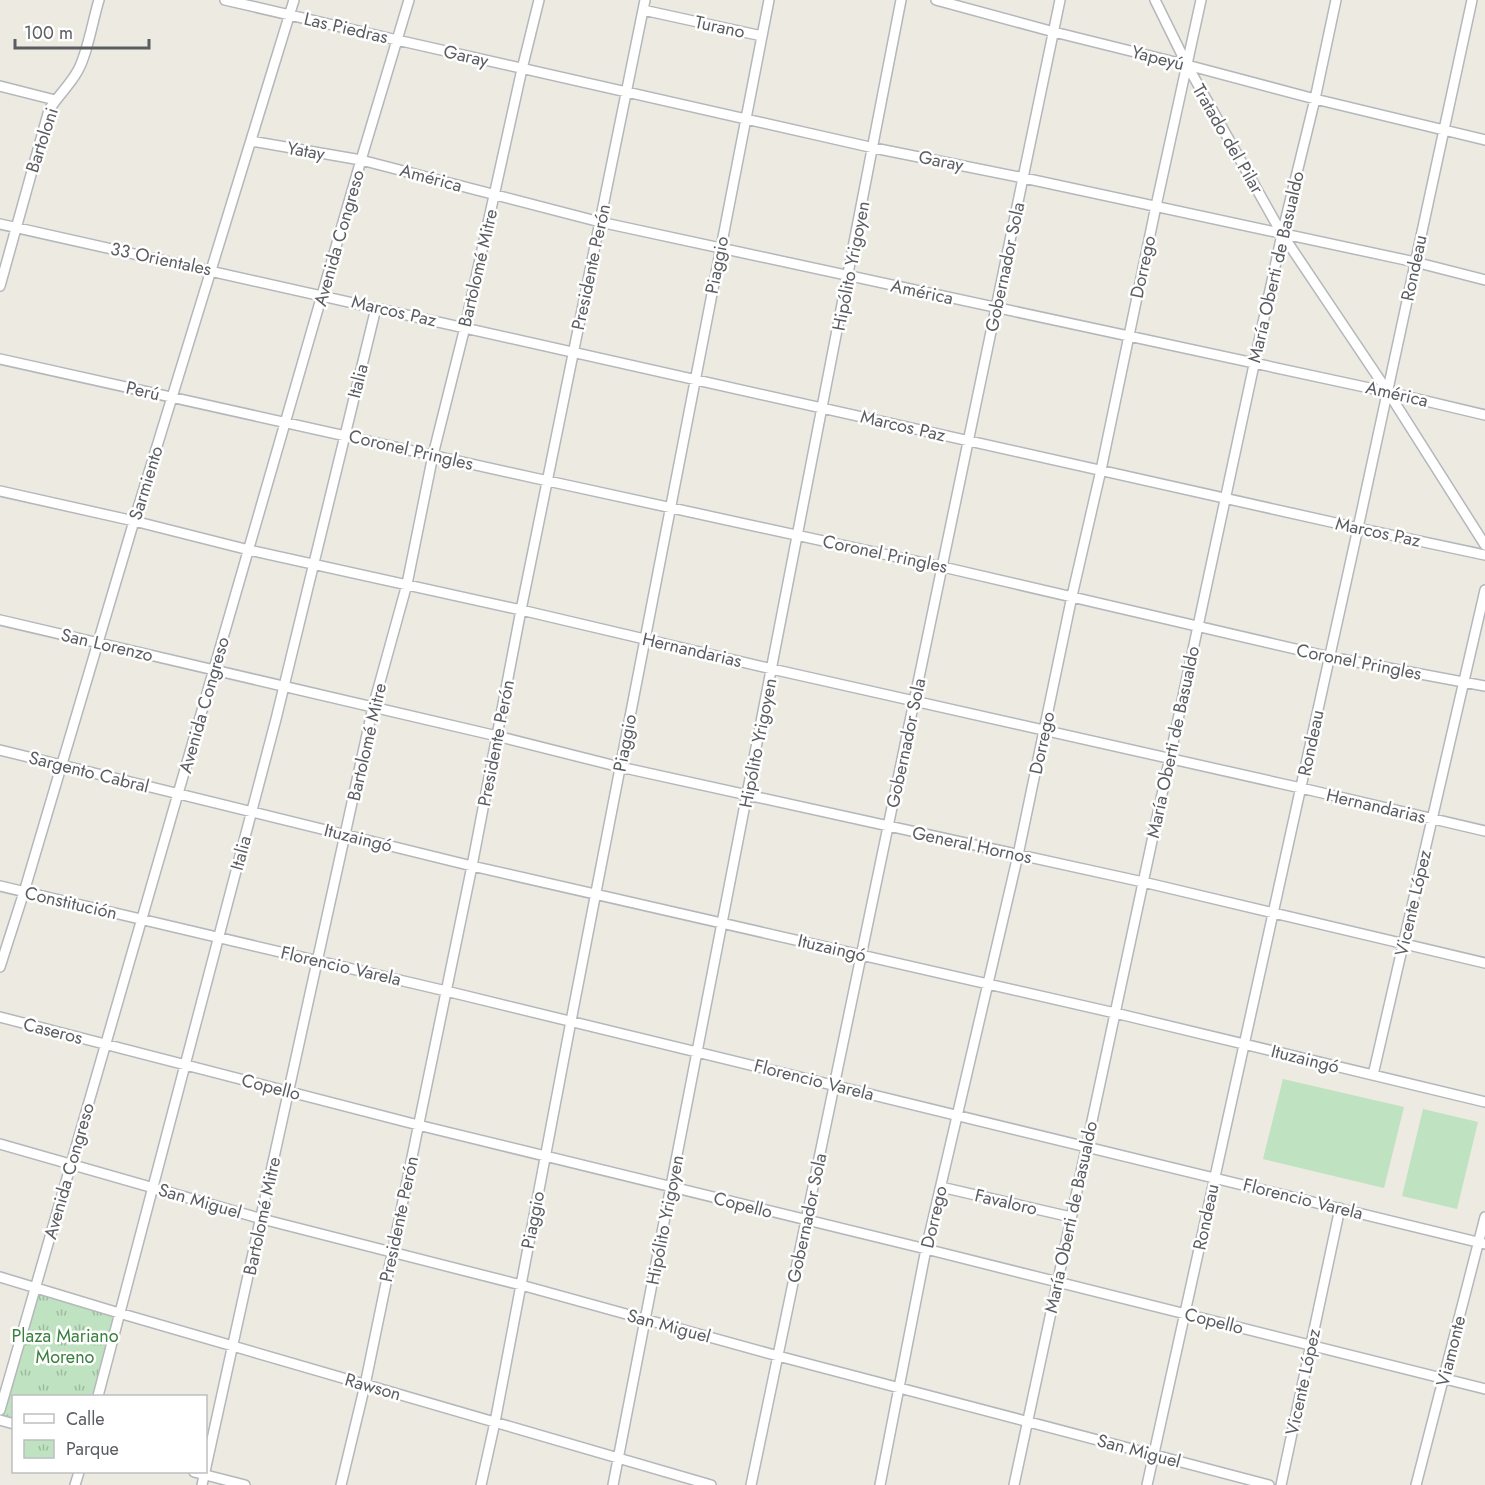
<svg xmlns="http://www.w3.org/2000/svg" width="1485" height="1485" font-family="Jost,sans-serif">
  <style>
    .grass { fill: #bfe2c0 }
    .park { fill: url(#park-tufts) }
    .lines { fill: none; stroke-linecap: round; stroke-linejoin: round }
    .minor-casing { stroke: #b4b7bb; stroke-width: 12 }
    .minor { stroke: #fff; stroke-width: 9 }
    .labels { text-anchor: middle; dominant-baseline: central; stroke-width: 5; stroke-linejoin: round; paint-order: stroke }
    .street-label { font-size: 18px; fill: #5a5d61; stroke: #fff }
    .park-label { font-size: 18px; fill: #3a803f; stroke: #fff }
  </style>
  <defs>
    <pattern id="park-tufts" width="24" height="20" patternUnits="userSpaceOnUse" patternTransform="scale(1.5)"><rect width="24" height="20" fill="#bfe2c0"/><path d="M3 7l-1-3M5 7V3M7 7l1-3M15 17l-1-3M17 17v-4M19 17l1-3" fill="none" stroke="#9eba9f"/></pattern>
  </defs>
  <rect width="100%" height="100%" fill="#eceae1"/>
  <path class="grass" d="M1283,1079l121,28 -20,81 -121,-29z
    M1423,1109l55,13 -21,87 -55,-13z"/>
  <path class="park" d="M35,1287l84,26 -21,83h-84l-1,28 -13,-4v-10z"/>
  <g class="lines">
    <g class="minor-casing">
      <path id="minor" d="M225,0l172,40 477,108 150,30 391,84 70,18
        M936,0l118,32 133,33 128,34 170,41
        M1155,0l32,65 95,169 106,158 97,153
        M643,10l119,26
        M0,86l55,14
        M251,141l110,19 239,62 788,170 97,23
        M0,224l1358,304 127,27
        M0,286l49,-176c8,-13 20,-24 28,-38 10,-16 16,-53 22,-72
        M0,359l548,122 395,86 387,90 155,29
        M0,491l134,30 115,29 272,60 251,59 529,119 184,43
        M0,620l497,116 123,31 523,115 342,81
        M0,750l472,116 643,147 370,89
        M0,886l446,105 1039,253
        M0,967l24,-75 110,-371 160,-521
        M0,1017l418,108 508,124 559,140
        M1373,1075l112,-485
        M0,1144l262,75 259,66 257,71 491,129
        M941,1187l130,30
        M0,1277l119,36 592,172
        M98,1396l178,-677 100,-411
        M0,1410l361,-1250 48,-160
        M0,1420l14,4
        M194,1472l51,13
        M75,1485l4,-13
        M202,1485l171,-778 34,-123 26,-129 32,-128 57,-258 17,-69
        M341,1485l24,-100 107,-519 49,-256 124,-610
        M481,1485l14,-63 76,-401 198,-1021
        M613,1485l288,-1485
        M751,1485l309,-1485
        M880,1485l46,-236 92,-394 54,-259 29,-126 55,-264 45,-206
        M1014,1485l268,-1251 33,-135 21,-99
        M1147,1485l211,-957 114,-528
        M1281,1485l59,-277
        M1416,1485l69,-268"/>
    </g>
    <use href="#minor" class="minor"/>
  </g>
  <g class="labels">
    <g class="street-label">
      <text transform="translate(720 27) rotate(12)">Turano</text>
      <text transform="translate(346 28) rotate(13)">Las Piedras</text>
      <text transform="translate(466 56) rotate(13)">Garay</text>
      <text transform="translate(1158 58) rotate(14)">Yapeyú</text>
      <text transform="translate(1228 139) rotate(60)">Tratado del Pilar</text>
      <text transform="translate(42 140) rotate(-72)">Bartoloni</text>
      <text transform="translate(306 151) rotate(10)">Yatay</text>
      <text transform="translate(941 161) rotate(11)">Garay</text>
      <text transform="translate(431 178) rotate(15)">América</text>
      <text transform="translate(339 238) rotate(-74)">Avenida Congreso</text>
      <text transform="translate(161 259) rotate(12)">33 Orientales</text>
      <text transform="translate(717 265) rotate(-79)">Piaggio</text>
      <text transform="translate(851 266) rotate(-79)">Hipólito Yrigoyen</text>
      <text transform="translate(591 267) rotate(-78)">Presidente Perón</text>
      <text transform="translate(1005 267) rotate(-78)">Gobernador Sola</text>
      <text transform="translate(1143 267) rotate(-78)">Dorrego</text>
      <text transform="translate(1276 267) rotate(-77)">María Oberti de Basualdo</text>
      <text transform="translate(478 268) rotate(-77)">Bartolomé Mitre</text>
      <text transform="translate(1414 268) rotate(-78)">Rondeau</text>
      <text transform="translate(922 292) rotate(12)">América</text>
      <text transform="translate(394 311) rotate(13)">Marcos Paz</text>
      <text transform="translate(358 381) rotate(-76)">Italia</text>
      <text transform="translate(143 391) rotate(13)">Perú</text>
      <text transform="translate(1397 394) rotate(13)">América</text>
      <text transform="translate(903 426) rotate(13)">Marcos Paz</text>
      <text transform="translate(411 450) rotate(13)">Coronel Pringles</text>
      <text transform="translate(146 483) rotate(-73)">Sarmiento</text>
      <text transform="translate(1378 532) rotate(12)">Marcos Paz</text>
      <text transform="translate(885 554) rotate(12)">Coronel Pringles</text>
      <text transform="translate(107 645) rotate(13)">San Lorenzo</text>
      <text transform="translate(692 650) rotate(13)">Hernandarias</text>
      <text transform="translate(1359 662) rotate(11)">Coronel Pringles</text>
      <text transform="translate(204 705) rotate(-74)">Avenida Congreso</text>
      <text transform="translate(367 742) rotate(-77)">Bartolomé Mitre</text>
      <text transform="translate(1173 742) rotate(-78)">María Oberti de Basualdo</text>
      <text transform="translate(496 743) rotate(-79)">Presidente Perón</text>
      <text transform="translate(625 743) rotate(-79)">Piaggio</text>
      <text transform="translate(758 743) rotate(-79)">Hipólito Yrigoyen</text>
      <text transform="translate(906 743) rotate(-78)">Gobernador Sola</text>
      <text transform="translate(1042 743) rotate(-78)">Dorrego</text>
      <text transform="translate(1311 743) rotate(-78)">Rondeau</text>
      <text transform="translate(89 772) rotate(14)">Sargento Cabral</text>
      <text transform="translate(1376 806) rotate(13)">Hernandarias</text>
      <text transform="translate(358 838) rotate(14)">Ituzaingó</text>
      <text transform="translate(972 845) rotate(12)">General Hornos</text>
      <text transform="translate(241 853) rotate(-75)">Italia</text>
      <text transform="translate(71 903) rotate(13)">Constitución</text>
      <text transform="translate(1413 903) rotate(-77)">Vicente López</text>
      <text transform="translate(832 948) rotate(13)">Ituzaingó</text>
      <text transform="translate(341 966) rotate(13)">Florencio Varela</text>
      <text transform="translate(53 1031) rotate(14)">Caseros</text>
      <text transform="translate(1305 1059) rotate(14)">Ituzaingó</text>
      <text transform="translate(814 1080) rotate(14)">Florencio Varela</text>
      <text transform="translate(271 1087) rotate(14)">Copello</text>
      <text transform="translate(69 1171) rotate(-74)">Avenida Congreso</text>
      <text transform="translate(1303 1199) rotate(14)">Florencio Varela</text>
      <text transform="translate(200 1201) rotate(16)">San Miguel</text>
      <text transform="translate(1006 1202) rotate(13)">Favaloro</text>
      <text transform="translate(743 1205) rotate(14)">Copello</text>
      <text transform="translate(262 1216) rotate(-78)">Bartolomé Mitre</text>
      <text transform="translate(934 1217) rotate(-77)">Dorrego</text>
      <text transform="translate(1071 1217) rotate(-78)">María Oberti de Basualdo</text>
      <text transform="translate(1206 1217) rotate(-78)">Rondeau</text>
      <text transform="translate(807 1218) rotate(-78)">Gobernador Sola</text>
      <text transform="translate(399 1219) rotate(-78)">Presidente Perón</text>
      <text transform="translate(533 1220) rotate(-79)">Piaggio</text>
      <text transform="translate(665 1220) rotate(-79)">Hipólito Yrigoyen</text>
      <text transform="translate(1214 1321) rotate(14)">Copello</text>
      <text transform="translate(669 1326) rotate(15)">San Miguel</text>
      <text transform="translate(1451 1351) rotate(-76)">Viamonte</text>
      <text transform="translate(1303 1382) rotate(-78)">Vicente López</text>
      <text transform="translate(373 1387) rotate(16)">Rawson</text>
      <text transform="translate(1139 1451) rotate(15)">San Miguel</text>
    </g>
    <g class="park-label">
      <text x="65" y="1336">Plaza Mariano<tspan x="65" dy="21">Moreno</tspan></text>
    </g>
  </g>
  <rect x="12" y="1395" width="195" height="78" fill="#ffffff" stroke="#bdbec0" stroke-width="1.5"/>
  <rect x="24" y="1414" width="30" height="9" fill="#ffffff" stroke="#bdbec0" stroke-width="1.5"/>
  <text x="66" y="1425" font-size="18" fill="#5a5d61">Calle</text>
  <rect x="24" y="1440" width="30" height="18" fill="url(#park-tufts)" stroke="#bdbec0" stroke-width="1.5"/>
  <text x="66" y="1455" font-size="18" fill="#5a5d61">Parque</text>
  <path d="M15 39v9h134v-9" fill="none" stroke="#5a5d61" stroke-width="3"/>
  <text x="24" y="39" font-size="18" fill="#5a5d61" stroke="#ffffff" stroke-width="4.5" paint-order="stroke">100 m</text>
</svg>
